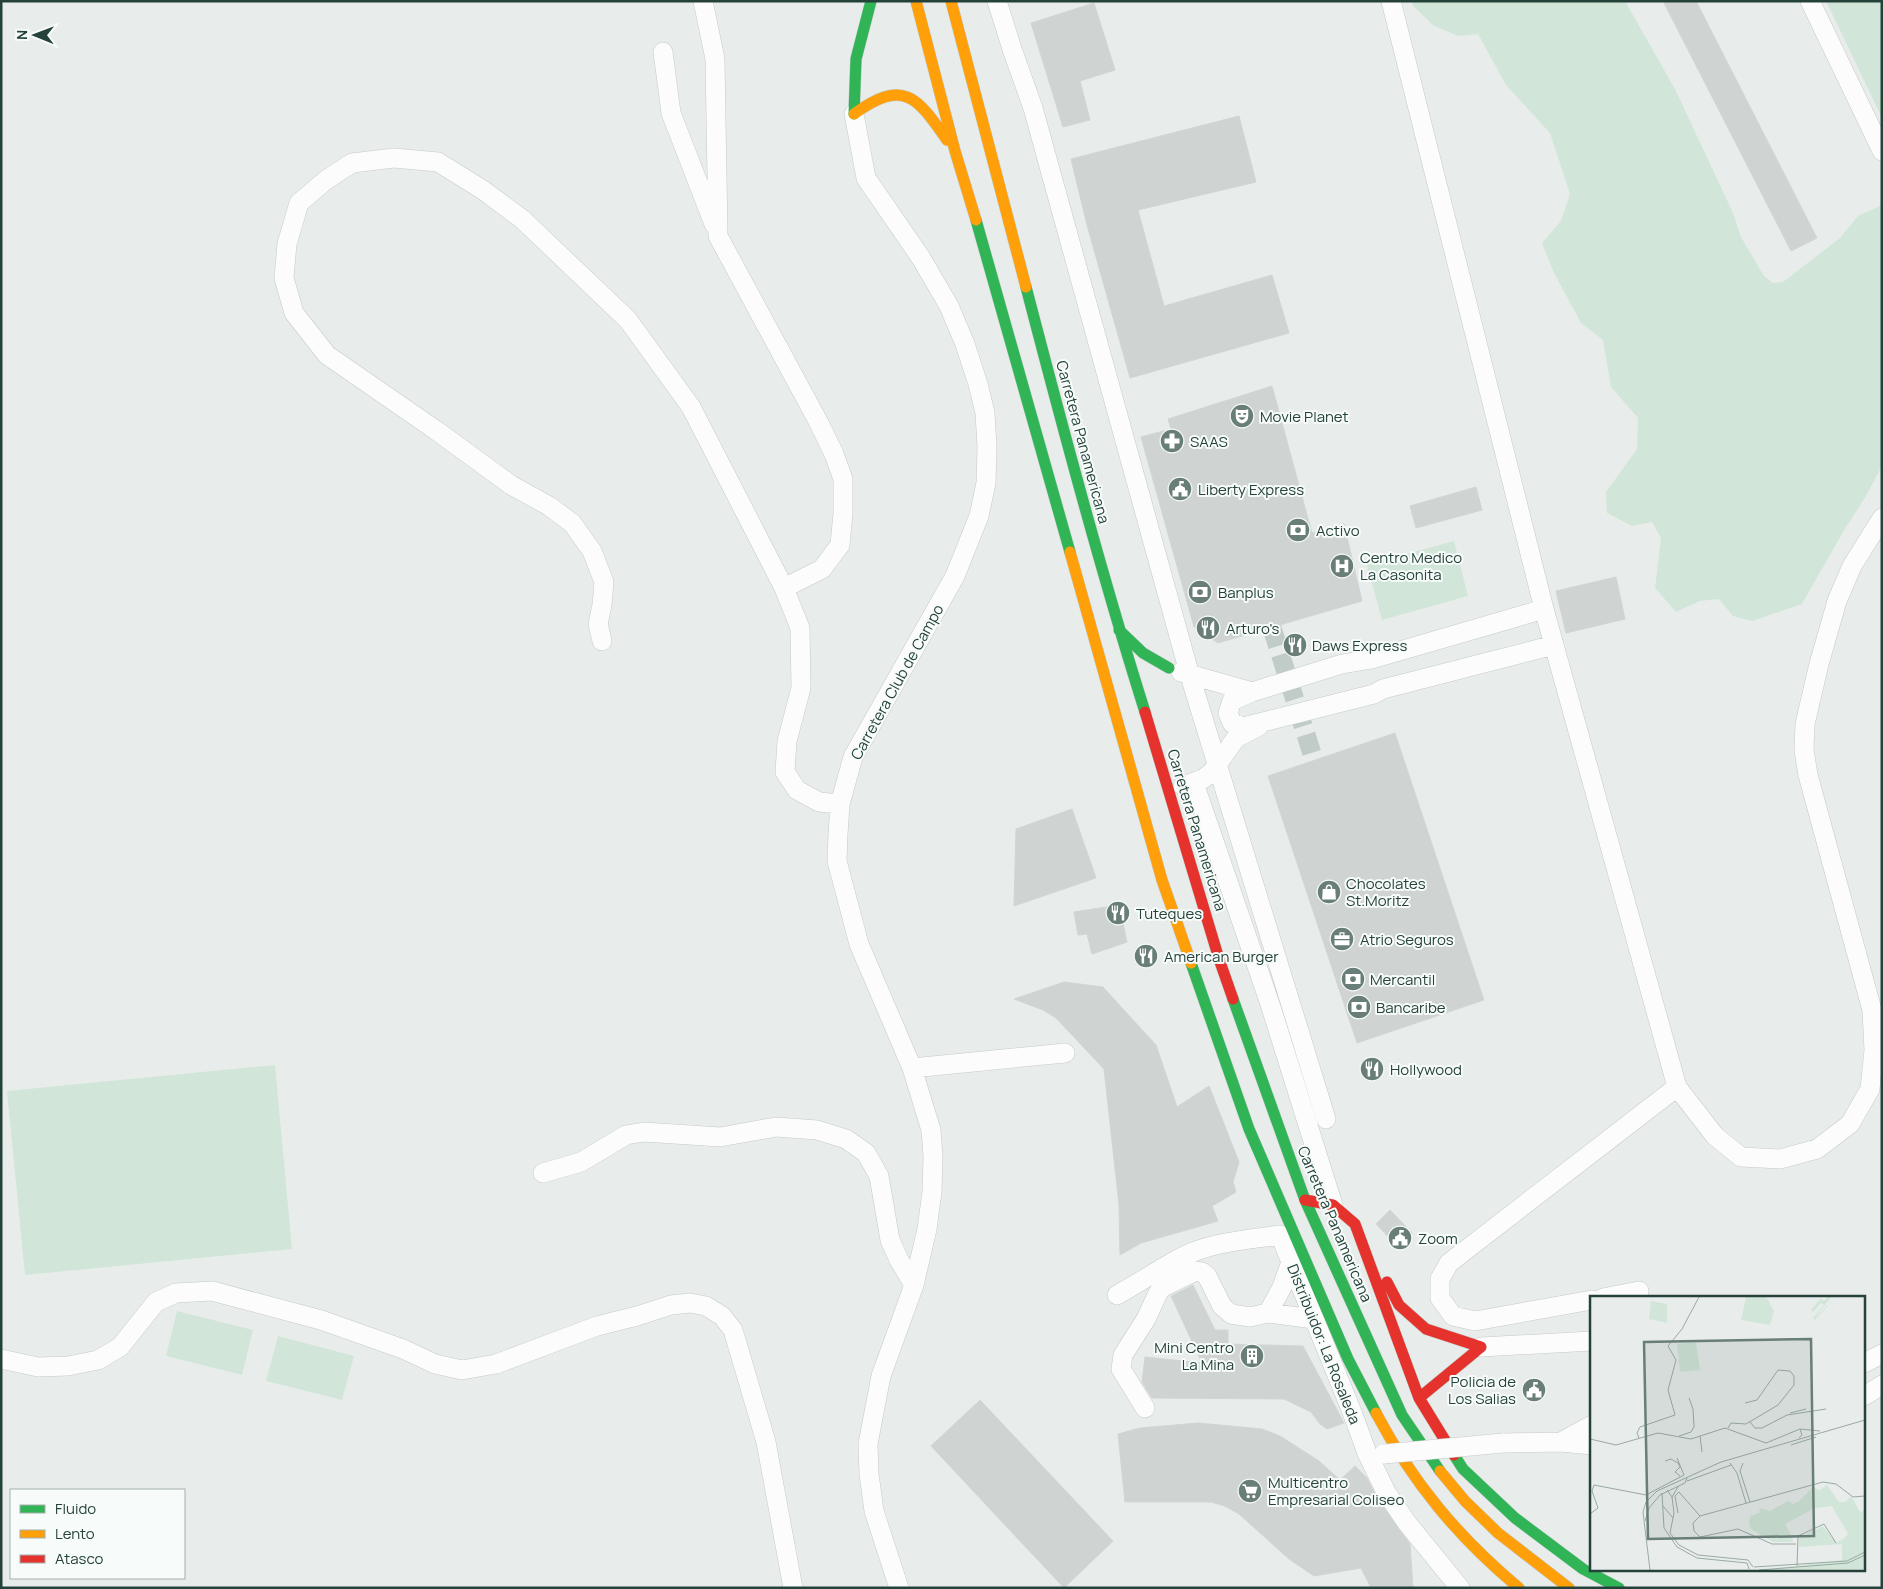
<svg xmlns="http://www.w3.org/2000/svg" width="1883" height="1589" font-family="Manrope,sans-serif">
  <style>
    .green { fill: #d1e6d8 }
    .building { fill: #cfd4d2; stroke: #d1d6d4 }
    .lines { fill: none; stroke-linecap: round; stroke-linejoin: round }
    .street-tunnel { stroke: #c1cbc8; stroke-width: 19; stroke-dasharray: 19 9; stroke-linecap: butt }
    .street-casing { stroke: #c5cac8; stroke-width: 20 }
    .fast-casing { stroke: #c3ccc9; stroke-width: 12 }
    .slow-casing { stroke: #c3ccc9; stroke-width: 12 }
    .jam-casing { stroke: #c3ccc9; stroke-width: 12 }
    .street { stroke: #fcfcfc; stroke-width: 19 }
    .fast { stroke: #30b455; stroke-width: 11 }
    .slow { stroke: #ff9f0a; stroke-width: 11 }
    .jam { stroke: #e5322d; stroke-width: 11 }
    .street-bridge-casing { stroke: #c5cac8; stroke-width: 20; stroke-linecap: butt }
    .street-bridge { stroke: #fcfcfc; stroke-width: 19 }
    .labels { text-anchor: middle; dominant-baseline: central; stroke-width: 4; stroke-linejoin: round; paint-order: stroke }
    .poi-label { font-size: 15px; fill: #24423a; stroke: #f7fbf9; text-anchor: start }
    .street-label { font-size: 15px; fill: #24423a; stroke: #f7fbf9 }
    .inset-road { fill: none; stroke: #9aa9a4; stroke-width: 1 }
    .view { fill: #697e78; fill-opacity: 0.15; stroke: #697e78; stroke-width: 2.5 }
    .inset-edge { fill: none; stroke: #24423a; stroke-width: 2.5 }
  </style>
  <rect width="100%" height="100%" fill="#e8edeb"/>
  <path class="green" d="M1412,1h213l51,90 57,122 8,24 23,39 9,7 10,-1 57,-44 18,-22 24,-11v261l-16,30 -23,36 -41,72 -50,17 -19,-5 -14,-17 -19,2 -24,11 -21,-24 6,-50 -9,-16 -20,4 -25,-13 -1,-21 31,-43 1,-31 -27,-31 -8,-47 -22,-17 -27,-50 -12,-30 19,-22 9,-27 -20,-61 -44,-48 -28,-51 -20,2 -24,-10 -21,-20z
    M1826,1h56v117z
    M1454,541l14,55 -86,24 -15,-55z
    M275,1065l17,184 -267,26 -18,-184z
    M177,1311l76,19 -11,45 -76,-19z
    M278,1336l76,20 -12,44 -76,-19z"/>
  <path class="building" d="M1663,1h33l121,237 -26,13z
    M1094,3l21,67 -35,11 10,39 -27,7 -32,-104z
    M1239,116l17,66 -118,28 26,96 108,-31 17,58 -159,45 -43,-153 -16,-66z
    M1272,386l40,147 32,-9 18,77 -144,42 -24,-16 -53,-190 30,-8 -3,-10z
    M1476,487l6,23 -66,18 -6,-22z
    M1616,577l9,42 -59,14 -10,-42z
    M1395,733l89,267 -127,43 -89,-267z
    M1072,809l24,69 -82,28 2,-77z
    M1119,905l8,37 -35,12 -5,-20 -9,1 -4,-23z
    M1064,982l39,5 53,58 21,62 32,-21 30,76 -6,20 3,10 -24,14 6,15 -77,22 -21,12 -1,-50 -15,-136 -48,-51 -13,-8 -29,-11z
    M1390,1210l22,23 -14,14 -22,-23z
    M1193,1285l22,45h13v14l75,2 41,77 -17,6 -7,-5 -9,-12 -27,-13 -132,-1 -10,-16 3,-25 57,6 -31,-67z
    M980,1400l133,141 -49,47 -133,-142z
    M1198,1423l64,6 18,7 39,25 21,19 15,-14 12,12 10,20 33,46 3,44h-42l-10,-20 -47,8 -25,-17 -50,-45 -14,-8 -14,-4h-86l-7,-68 22,-6z"/>
  <g class="lines">
    <path class="street-tunnel" d="M1272,628l42,132"/>
    <g class="street-casing">
      <path id="street" d="M703,1l12,58 3,177 101,187 15,31 9,25v34l-3,32 -18,24 -38,19
        M997,1l15,48 21,59 157,568 136,443
        M1391,1l153,608 133,478 38,49 26,21 39,2 37,-10 33,-25 20,-35 4,-39 -2,-40 -64,-235 -4,-25 1,-26 14,-60 18,-63 15,-35 30,-48
        M1810,1l72,150
        M663,52l8,61 43,111
        M854,114l12,64 55,80 28,48 16,38 13,40 7,29 2,34 -1,36 -7,33 -24,60 -102,181 -13,47 -2,30 -1,27 22,83 53,124 19,62 2,26 -1,36 -5,37 -13,56 -33,91 -13,68 1,30 5,37 25,77
        M1544,609l-172,50 -30,5 -90,28 -20,9 -4,12 4,10 11,4 131,-33 9,-5 171,-44
        M602,641l-4,-17 4,-19 2,-23 -12,-31 -20,-28 -23,-17 -38,-21 -74,-54 -110,-76 -33,-42 -10,-35 3,-34 12,-41 27,-23 26,-17 42,-5 44,4 45,28 39,29 106,101 63,87 93,181 16,40 1,60 -14,53 -2,31 12,18 22,12 21,2
        M1181,672l71,20
        M1194,783l76,221 63,201
        M1183,786l20,-7 9,-7 24,-34 23,-12
        M912,1068l153,-15
        M543,1173l38,-11 45,-27 18,-3 76,5 56,-10 41,3 29,9 20,14 13,23 11,64 9,20 15,25
        M1117,1295c20,-11 41,-25 61,-36 31,-17 67,-19 102,-24l72,177 15,41 19,39 21,31 53,65
        M1603,1298l36,-7
        M1592,1300l-117,21 -22,-5 -13,-18v-19l9,-16 228,-176
        M1268,1313l46,6
        M1481,1347l111,-6
        M1,1359l37,8 30,-1 30,-6 22,-13 36,-45 20,-9 36,-2 109,29 82,29 32,15 27,6 34,-6 101,-38 40,-10 34,-11 19,-2 16,3 16,10 11,14 33,112 27,146
        M1864,1363l18,-9
        M1864,1396l18,-11
        M1145,1408l-24,-39 2,-14 23,-36 12,-26 5,-6 33,-16 6,1 5,4 15,30 9,8 19,3 18,-4 14,-26 9,-25
        M1561,1442l31,-17
        M1503,1443l58,-1 31,3"/>
    </g>
    <g class="fast-casing">
      <path id="fast" d="M854,114l2,-55 15,-58
        M976,220l94,332
        M1026,287c37,142 75,285 119,425
        M1119,630l24,23 26,15
        M1191,963l58,166 99,230 28,54
        M1233,999l72,201 97,215 38,56
        M1454,1455l9,14 52,49 68,51 36,19"/>
    </g>
    <g class="slow-casing">
      <path id="slow" d="M916,1l39,150 21,69
        M951,1l75,286
        M854,114c50,-36 63,-17 93,26
        M1070,552l92,328 29,83
        M1376,1413c37,70 82,124 143,175
        M1440,1471l25,30 33,32 71,55"/>
    </g>
    <g class="jam-casing">
      <path id="jam" d="M1145,712l74,247 14,40
        M1305,1200l28,5 22,19 64,174 35,57
        M1387,1282l12,23 27,24 55,18 -62,51"/>
    </g>
    <use href="#street" class="street"/>
    <use href="#fast" class="fast"/>
    <use href="#slow" class="slow"/>
    <use href="#jam" class="jam"/>
    <g class="street-bridge-casing">
      <path id="street-bridge" d="M1384,1454l119,-11"/>
    </g>
    <use href="#street-bridge" class="street-bridge"/>
  </g>
  <defs>
    <g id="theatre-disc" transform="scale(1.25)"><circle r="9.5" fill="#697e78" stroke="#f7fbf9"/><path d="M-5-5.5Q0-4 5-5.5V0Q5 5 0 6Q-5 5-5 0ZM-3.3-2.5H-1v1.5H-3.3ZM1-2.5H3.3v1.5H1ZM-2.8 1Q0 5.5 2.8 1Z" fill="#fff"/></g>
    <g id="pharmacy-disc" transform="scale(1.25)"><circle r="9.5" fill="#697e78" stroke="#f7fbf9"/><path d="M-2-6h4v4h4v4h-4v4h-4v-4h-4v-4h4Z" fill="#fff"/></g>
    <g id="civic-disc" transform="scale(1.25)"><circle r="9.5" fill="#697e78" stroke="#f7fbf9"/><path d="M-.6-6.5H3V-4.5H.6V-3L4-1V1h2V6H-6V1h2V-1L-.6-3ZM-1.2 2.5V6h2.4V2.5Z" fill="#fff"/></g>
    <g id="bank-disc" transform="scale(1.25)"><circle r="9.5" fill="#697e78" stroke="#f7fbf9"/><path d="M-6-4H6V4H-6ZM0-2.3a2.3 2.3 0 1 0 0 4.6a2.3 2.3 0 1 0 0-4.6Z" fill="#fff"/></g>
    <g id="hospital-disc" transform="scale(1.25)"><circle r="9.5" fill="#697e78" stroke="#f7fbf9"/><path d="M-5-5h3v3.5h4V-5h3V5h-3V1.5h-4V5h-3Z" fill="#fff"/></g>
    <g id="restaurant-disc" transform="scale(1.25)"><circle r="9.5" fill="#697e78" stroke="#f7fbf9"/><path d="M-5-6h1v4h1v-4h1v4h1v-4h1v5L-1.5 .5V6h-2V.5L-5-1ZM5-6V6H3V1.5H1.5Q1.5-4 5-6Z" fill="#fff"/></g>
    <g id="shop-disc" transform="scale(1.25)"><circle r="9.5" fill="#697e78" stroke="#f7fbf9"/><path d="M-5-2.5h2.3a2.7 3.5 0 0 1 5.4 0H5L5.5 6h-11ZM-1.5-2.5h3a1.5 2.3 0 0 0-3 0Z" fill="#fff"/></g>
    <g id="office-disc" transform="scale(1.25)"><circle r="9.5" fill="#697e78" stroke="#f7fbf9"/><path d="M-6-3h4V-5.5h4V-3h4V5H-6ZM-1-4.5V-3h2v-1.5ZM-6 0V1H6V0Z" fill="#fff"/></g>
    <g id="building-disc" transform="scale(1.25)"><circle r="9.5" fill="#697e78" stroke="#f7fbf9"/><path d="M-4-6H4V6H1V3H-1V6H-4ZM-2.5-4.3h1.7v1.8h-1.7ZM.8-4.3h1.7v1.8H.8ZM-2.5-1h1.7V.8h-1.7ZM.8-1h1.7V.8H.8Z" fill="#fff"/></g>
    <g id="supermarket-disc" transform="scale(1.25)"><circle r="9.5" fill="#697e78" stroke="#f7fbf9"/><path d="M-6-5.5h2.5l.6 2H6L4.5 2H-2.5L-4.4-4H-6ZM-1.5 3.2a1.3 1.3 0 1 0 .1 0ZM3 3.2a1.3 1.3 0 1 0 .1 0Z" fill="#fff"/></g>
  </defs>
  <g fill-rule="evenodd">
    <use href="#theatre-disc" x="1242" y="416"/>
    <use href="#pharmacy-disc" x="1172" y="441"/>
    <use href="#civic-disc" x="1180" y="489"/>
    <use href="#bank-disc" x="1298" y="530"/>
    <use href="#hospital-disc" x="1342" y="566"/>
    <use href="#bank-disc" x="1200" y="592"/>
    <use href="#restaurant-disc" x="1208" y="628"/>
    <use href="#restaurant-disc" x="1295" y="645"/>
    <use href="#shop-disc" x="1329" y="892"/>
    <use href="#restaurant-disc" x="1118" y="913"/>
    <use href="#office-disc" x="1342" y="939"/>
    <use href="#restaurant-disc" x="1146" y="956"/>
    <use href="#bank-disc" x="1353" y="979"/>
    <use href="#bank-disc" x="1359" y="1007"/>
    <use href="#restaurant-disc" x="1372" y="1069"/>
    <use href="#civic-disc" x="1400" y="1238"/>
    <use href="#building-disc" x="1252" y="1356"/>
    <use href="#civic-disc" x="1534" y="1390"/>
    <use href="#supermarket-disc" x="1250" y="1491"/>
  </g>
  <g class="labels">
    <g class="poi-label">
      <text x="1260" y="416">Movie Planet</text>
      <text x="1190" y="441">SAAS</text>
      <text x="1198" y="489">Liberty Express</text>
      <text x="1316" y="530">Activo</text>
      <text x="1360" y="557">Centro Medico<tspan x="1360" dy="17">La Casonita</tspan></text>
      <text x="1218" y="592">Banplus</text>
      <text x="1226" y="628">Arturo's</text>
      <text x="1312" y="645">Daws Express</text>
      <text x="1346" y="883">Chocolates<tspan x="1346" dy="17">St.Moritz</tspan></text>
      <text x="1136" y="913">Tuteques</text>
      <text x="1360" y="939">Atrio Seguros</text>
      <text x="1164" y="956">American Burger</text>
      <text x="1370" y="979">Mercantil</text>
      <text x="1376" y="1007">Bancaribe</text>
      <text x="1390" y="1069">Hollywood</text>
      <text x="1418" y="1238">Zoom</text>
      <text x="1234" y="1347" text-anchor="end">Mini Centro<tspan x="1234" dy="17">La Mina</tspan></text>
      <text x="1516" y="1381" text-anchor="end">Policia de<tspan x="1516" dy="17">Los Salias</tspan></text>
      <text x="1268" y="1482">Multicentro<tspan x="1268" dy="17">Empresarial Coliseo</tspan></text>
    </g>
    <g class="street-label">
      <text transform="translate(1083 442) rotate(75)">Carretera Panamericana</text>
      <text transform="translate(897 682) rotate(-61)">Carretera Club de Campo</text>
      <text transform="translate(1197 830) rotate(73)">Carretera Panamericana</text>
      <text transform="translate(1335 1224) rotate(67)">Carretera Panamericana</text>
      <text transform="translate(1324 1344) rotate(68)">Distribuidor: La Rosaleda</text>
    </g>
  </g>
  <g transform="translate(1590 1296)">
    <rect width="275" height="275" fill="#e8edeb"/>
    <path d="M156,1h20l2,3 6,11 -4,14 -29,-5zM237,1h4l-16,21 21,-21 -21,23 -2,-2 11,-13 -3,-2 -8,9 -2,-2 10,-12 3,3zM61,5l16,3v19l-18,-4zM106,46l4,28 -20,2 -3,-28zM237,189l12,17h6l6,-6 9,16 5,-2v60h-102l79,-10v-20l6,-6 -16,-28 -17,2 -30,16 8,14 -1,4h-19l-22,-13 -2,-5 1,-8 9,-3 1,-5 10,3 18,-10 5,3 6,-3 14,-14 7,3zM233,230l13,17 5,-3 1,4 -43,3v-9z" fill="#d1e6d8"/>
    <path class="inset-road" d="M200,117l16,-4M160,126l5,6h7l25,-13 39,-6M138,132l3,-5 15,1 32,-19 16,-20v-9l-4,-5 -12,-1 -21,30 -12,3M89,140l12,-4 3,-5 -1,-18 -4,-11M110,140l2,16M49,142l-2,-5 3,-6 35,-12 -7,-25 8,-30 -8,-14 14,-17 17,-32M209,142l3,-3 -2,-6 20,2M0,143l26,6 42,-12 33,6 34,-11 41,15 34,-14M201,149l25,-8M75,165l6,-2 7,4 2,4 -5,5 5,4M140,167l7,10 9,30M153,167l-3,8 10,31M97,185l44,-16M77,194l5,7 6,-10M72,197l2,35 13,19 20,11 50,5 2,6M82,201l2,16 -4,20 9,12 19,10 50,5 5,7M73,210l10,12M88,217l-3,-17 4,-4 21,24M0,218l8,-6 -6,-17 2,-6 52,10 38,-20 -7,-17M55,225l4,-13 11,-13 25,-12 2,-5M206,248h-24l-34,-15 -38,8 -6,-6 -1,-8 7,-7 123,-34 13,2 17,13 12,-1M207,270l1,-30 26,-12 12,19M164,271l93,-6 18,-9M60,274l-7,-58 3,-10 11,-11 64,-29 144,-42M169,274l89,-7 17,-8"/>
    <path class="view" d="M221,43l3,197 -166,3 -4,-197z"/>
    <rect width="275" height="275" class="inset-edge"/>
  </g>
  <rect width="1883" height="1589" fill="none" stroke="#24423a" stroke-width="5"/>
  <rect x="10" y="1489" width="175" height="90" fill="#f7fbf9" stroke="#a3b1ad"/>
  <rect x="20" y="1505" width="25" height="8" fill="#30b455" stroke="#a3b1ad"/>
  <text x="55" y="1514" font-size="15" fill="#24423a">Fluido</text>
  <rect x="20" y="1530" width="25" height="8" fill="#ff9f0a" stroke="#a3b1ad"/>
  <text x="55" y="1539" font-size="15" fill="#24423a">Lento</text>
  <rect x="20" y="1555" width="25" height="8" fill="#e5322d" stroke="#a3b1ad"/>
  <text x="55" y="1564" font-size="15" fill="#24423a">Atasco</text>
  <g transform="translate(35 35) rotate(271)" stroke="#f7fbf9" stroke-width="4" paint-order="stroke">
  <path d="M0-4L9 19L0 12L-9 19Z" fill="#24423a"/>
  <text y="-8" font-size="14" font-weight="bold" text-anchor="middle" fill="#24423a">N</text>
  </g>
</svg>
